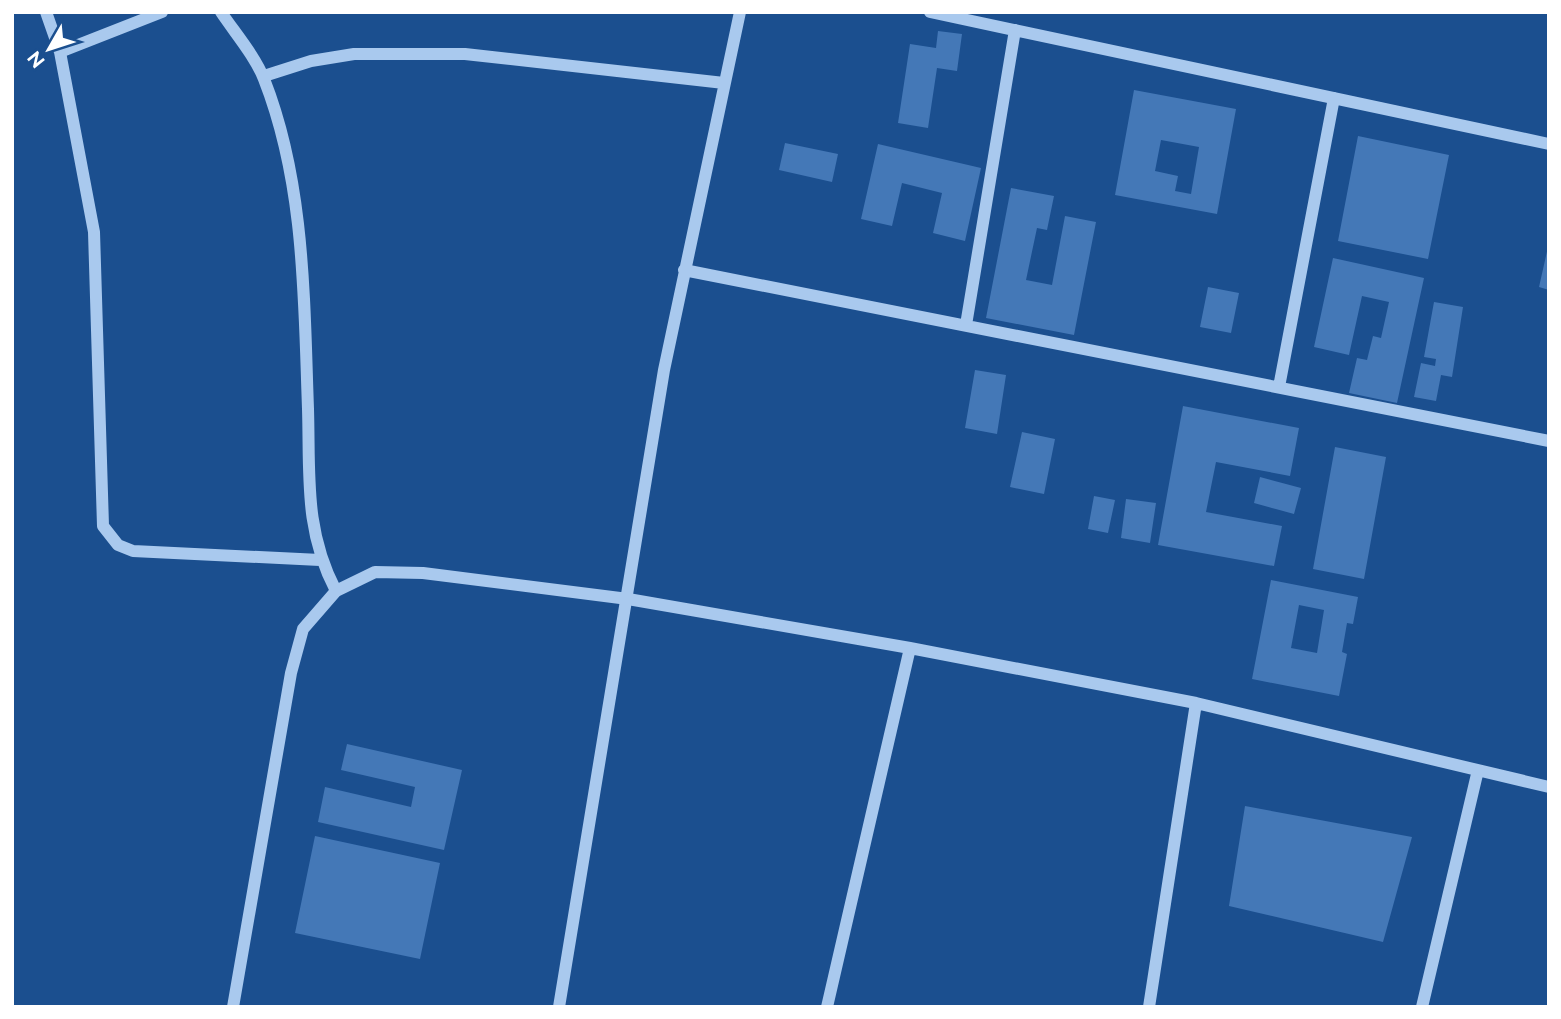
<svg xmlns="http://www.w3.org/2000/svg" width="1561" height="1019" font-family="Raleway,sans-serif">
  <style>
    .building { fill: #4478b7; fill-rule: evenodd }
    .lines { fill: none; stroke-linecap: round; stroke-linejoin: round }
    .minor { stroke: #a9c9ee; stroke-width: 12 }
  </style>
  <rect width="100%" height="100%" fill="#1b4f8f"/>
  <path class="building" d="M938,31l24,3 -5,37 -20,-3 -9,60 -30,-5 12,-79 26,4z
    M1134,90l102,19 -19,105 -102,-19zM1161,140l38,7 -8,47 -16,-3 3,-15 -23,-5z
    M1358,136l91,19 -21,104 -90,-18z
    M785,143l53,11 -6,28 -53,-12z
    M878,144l103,24 -16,73 -32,-8 9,-40 -40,-10 -10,43 -31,-7z
    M1011,188l43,8 -7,34 -10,-2 -11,52 26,5 13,-69 31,6 -22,113 -88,-17z
    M1548,247h1v43l-10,-3z
    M1333,258l91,20 -27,125 -48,-10 8,-35 10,2 6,-24 8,2 8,-36 -27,-6 -13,59 -35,-8z
    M1208,287l31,6 -8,40 -31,-6z
    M1434,302l29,5 -11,70 -11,-2 -5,26 -22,-4 7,-34 14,3 1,-7 -12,-2z
    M975,370l31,5 -9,59 -32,-6z
    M1183,406l116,22 -9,48 -74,-14 -10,50 76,14 -8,40 -116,-21z
    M1022,432l33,7 -11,55 -34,-7z
    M1335,447l51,10 -22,122 -51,-10z
    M1260,477l41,11 -7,26 -40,-11z
    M1094,496l21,4 -7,33 -20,-4z
    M1126,499l30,4 -6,40 -29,-5z
    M1271,580l87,17 -5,27 -6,-1 -5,29 5,2 -8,42 -87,-17zM1299,605l25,5 -7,43 -26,-5z
    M347,744l115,26 -18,80 -126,-28 7,-35 86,20 4,-20 -74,-17z
    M1245,806l167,31 -29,105 -154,-36z
    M315,836l125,27 -20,96 -125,-26z"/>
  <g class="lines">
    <path class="minor" d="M46,12l14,40 34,180 9,294 15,19 15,6 187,9
      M221,12c14,21 34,44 43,67 41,104 40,220 44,330 2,67 -4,121 28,182
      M930,12l619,132
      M60,52l102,-40
      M264,76l47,-15 43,-7h111l259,29
      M684,270l865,171
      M966,325l49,-295
      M1279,387l55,-289
      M233,1007l58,-334 12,-44 33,-38 39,-19 48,1 205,26 282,49 286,55 353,84
      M559,1007l105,-637 76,-358
      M827,1007l83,-359
      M1149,1007l47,-304
      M1422,1007l56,-237"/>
  </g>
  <rect width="1561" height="1019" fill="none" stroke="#ffffff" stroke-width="28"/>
  <g transform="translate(49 49) rotate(231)" stroke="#1b4f8f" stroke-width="5" paint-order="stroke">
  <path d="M0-5L12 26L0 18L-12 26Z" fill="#ffffff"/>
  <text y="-10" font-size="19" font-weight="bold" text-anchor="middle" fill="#ffffff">N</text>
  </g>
</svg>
